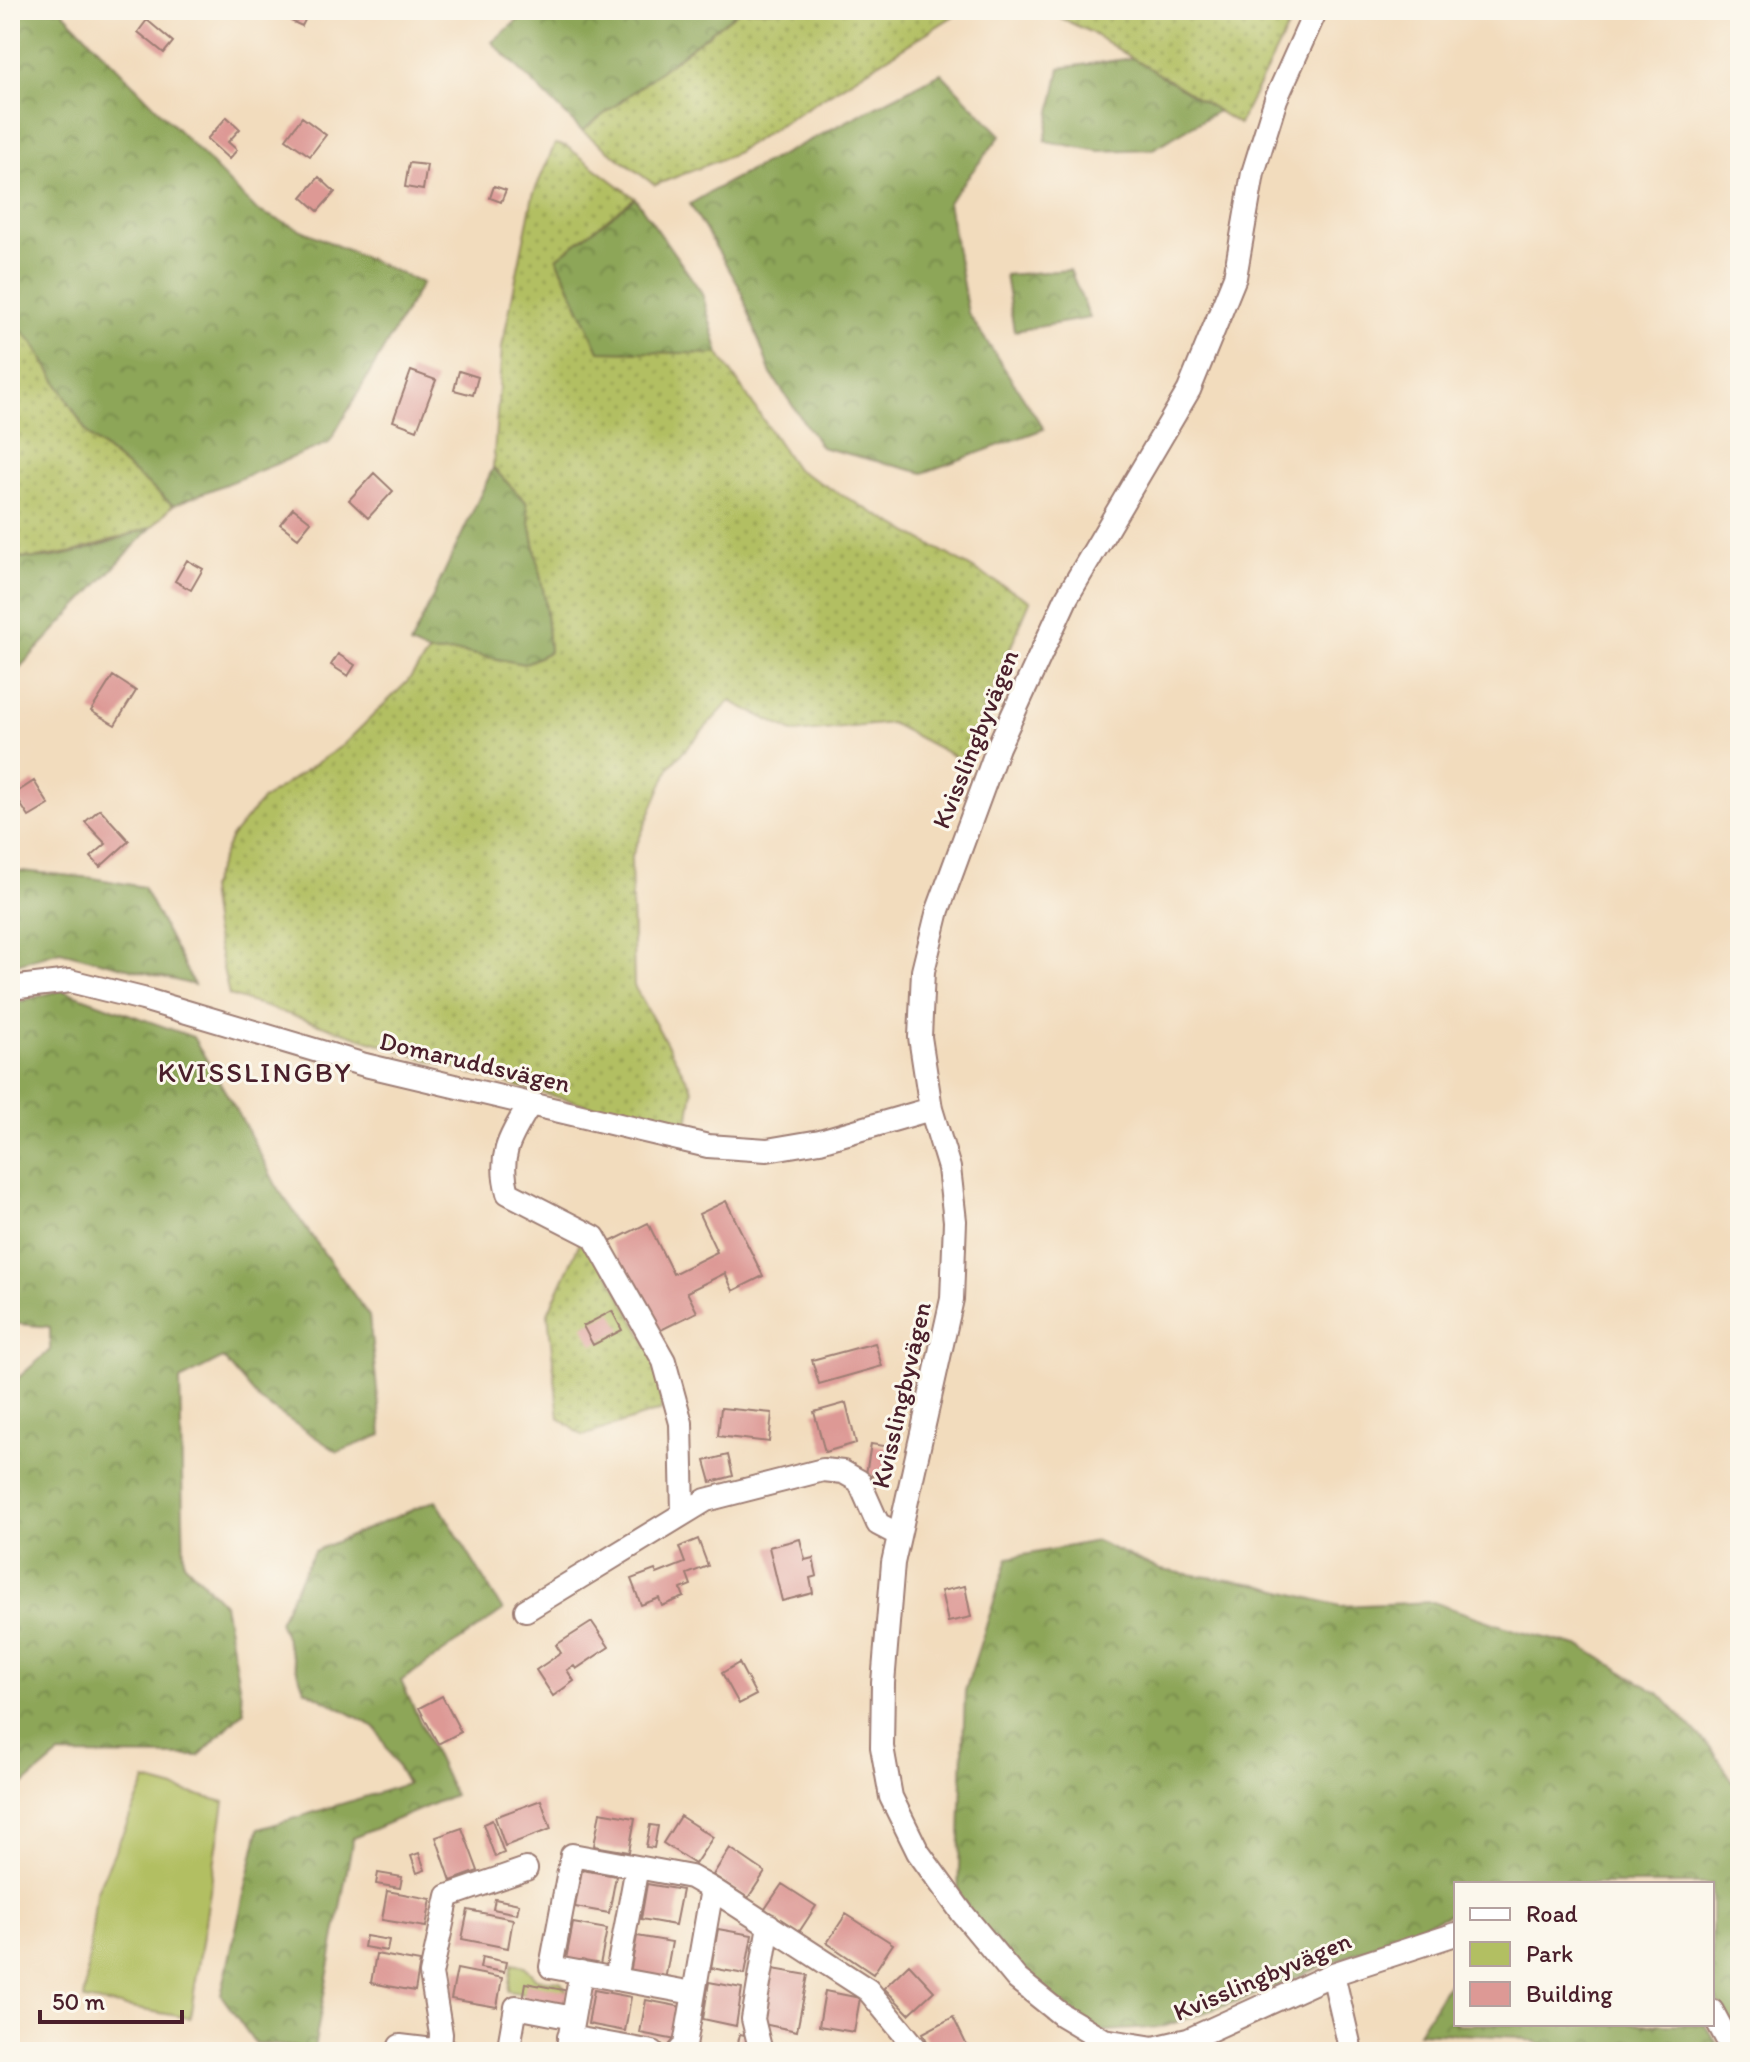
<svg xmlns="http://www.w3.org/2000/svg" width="1750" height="2062" font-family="Itim,sans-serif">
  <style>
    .grass { fill: url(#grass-dots); stroke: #7e6f46; stroke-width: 2 }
    .forest { fill: url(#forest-crowns); stroke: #6c6242; stroke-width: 2 }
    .park { fill: #b2bf62; stroke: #7e6f46; stroke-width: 2 }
    .building { fill: #dd9995 }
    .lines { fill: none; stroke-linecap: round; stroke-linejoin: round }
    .minor-casing { stroke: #9e7e74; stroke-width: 26 }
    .minor { stroke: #fff; stroke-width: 22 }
    .labels { text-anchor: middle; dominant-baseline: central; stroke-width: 6; stroke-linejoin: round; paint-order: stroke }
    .street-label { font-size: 26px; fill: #4a1f2b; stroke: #fbf7ec }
    .neighbourhood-label { font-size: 28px; letter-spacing: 2px; fill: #4a1f2b; stroke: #fbf7ec }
  </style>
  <defs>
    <pattern id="grass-dots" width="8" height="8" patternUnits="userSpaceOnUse" patternTransform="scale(2)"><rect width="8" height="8" fill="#b2bf62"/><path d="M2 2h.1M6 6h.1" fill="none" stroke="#939b51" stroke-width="1.8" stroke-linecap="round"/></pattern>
    <pattern id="forest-crowns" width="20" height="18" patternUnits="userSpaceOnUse" patternTransform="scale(2)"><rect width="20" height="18" fill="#8da658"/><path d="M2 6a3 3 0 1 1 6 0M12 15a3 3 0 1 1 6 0" fill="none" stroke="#758749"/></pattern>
  </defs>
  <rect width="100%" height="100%" fill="#fbf7ec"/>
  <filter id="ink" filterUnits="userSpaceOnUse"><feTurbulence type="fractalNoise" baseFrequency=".0125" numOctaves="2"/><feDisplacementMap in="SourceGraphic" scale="16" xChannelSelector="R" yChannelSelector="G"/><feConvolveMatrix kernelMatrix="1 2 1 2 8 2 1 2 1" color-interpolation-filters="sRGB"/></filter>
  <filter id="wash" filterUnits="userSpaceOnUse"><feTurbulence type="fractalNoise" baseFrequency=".006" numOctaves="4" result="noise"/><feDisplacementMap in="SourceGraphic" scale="32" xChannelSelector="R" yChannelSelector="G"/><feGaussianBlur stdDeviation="1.8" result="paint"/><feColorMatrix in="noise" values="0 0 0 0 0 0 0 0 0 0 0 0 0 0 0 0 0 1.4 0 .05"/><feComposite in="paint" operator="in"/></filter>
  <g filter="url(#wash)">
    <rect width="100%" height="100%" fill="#f2dcbd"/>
    <path class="grass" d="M740,10h223l-233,146 -75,29 -73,-54z
      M1044,10h253l-58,114 -149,-92z
      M555,144l11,2 69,52 -78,60 42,92 120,4 77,115 234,132 -67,160 -72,-38 -96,10 -65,-32 -60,65 -39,92 3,128 59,104 -6,41 -209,-55 -249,-81 -15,-67 -5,-39 22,-52 31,-37 81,-55 64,-63 22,-29 32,-1 63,12 25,-12 -4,-52 -19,-98 -33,-34 9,-121 31,-152z
      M10,319l23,23 56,94 84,69 -21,22 -78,25 -50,8 -14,-6z
      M581,1240l14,9 63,115 4,46 -79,26 -24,-18 -11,-105z"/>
    <path class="forest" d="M10,10h51l195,200 166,73 -93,160 -156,62 -84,-69 -56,-94 -23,-23z
      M530,10h210l-158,121 -90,-89z
      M1133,58l85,53 -65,38 -54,2 -54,-10 15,-73z
      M941,73l60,62 -53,67 20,111 76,116 -121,44 -102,-26 -50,-73 -32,-88 -49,-82 38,-22z
      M635,198l67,95 17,61 -120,-3 -42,-93z
      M1070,270l20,48 -76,13 -9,-56z
      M493,468l33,34 19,98 4,52 -25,12 -63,-12 -32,1 -19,-8z
      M152,527l-142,151v-124c36,16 105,-15 142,-27z
      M10,870l83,8 50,9 51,98 -134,-34 -50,15z
      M62,990l131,47 52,88 33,64 91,127 13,119 -44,17 -79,-52 -36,-42 -43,22 4,183 40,41 20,107 -45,45 -140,-1 -49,41v-411l40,-35v-23l-40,-4v-319z
      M436,1500l67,111 -102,70 53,114 -101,43 -39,211 -59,-6 -34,-48 38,-166 148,-45 -32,-57 -71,-38 -25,-68 35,-70z
      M1096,1541l65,29 95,14 84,22 93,-4 84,29 65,16 79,48 53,57 26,40v247l-28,-48v-107h-256v27l-204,85 -89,31 -69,5 -57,-40 -79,-97 7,-204 43,-133z
      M1456,1971v53h248l19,28h-161l-44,-15 -100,-5z"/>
    <path class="park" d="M146,1781l78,21 -34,216 -106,-18 12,-107z
      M512,1964l12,2 12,13 24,2 7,10 -2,10 -57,-10z"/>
    <g id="blocks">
      <path class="building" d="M297,10l11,4 -6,12 -11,-5z
        M147,20l26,22 -9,11 -26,-21z
        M227,117l13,12 -12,13 9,8 -8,9 -22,-20z
        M302,117l24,18 -16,21 -24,-17z
        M409,163l18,2 -4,25 -18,-3z
        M319,177l16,15 -17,19 -16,-14z
        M494,186l12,4 -5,12 -11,-4z
        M411,371l25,9 -19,50 -24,-9z
        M459,371l19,6 -5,18 -19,-5z
        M374,473l19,18 -25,27 -19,-18z
        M293,508l18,14 -13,16 -18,-14z
        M187,560l16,9 -12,21 -16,-9z
        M338,654l17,11 -7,11 -17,-11z
        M113,676l23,15 -21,34 -24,-14z
        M34,781l15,24 -20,12 -15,-23z
        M100,809l29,32 -29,26 -9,-10 15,-13 -21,-22z
        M726,1201l37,75 -30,15 -8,-18 -38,19 10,20 -42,21 -45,-91 38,-19 25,51 44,-22 -18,-38z
        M612,1311l10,19 -29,15 -10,-19z
        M875,1343l7,23 -63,18 -7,-24z
        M846,1403l10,40 -31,9 -11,-40z
        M721,1408l51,5 -3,29 -51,-6z
        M871,1444l20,3 -6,31 -19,-4z
        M728,1455l5,21 -22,6 -6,-21z
        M698,1539l10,27 -21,8 4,11 -10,4 3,8 -22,9 -3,-8 -18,7 -10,-26 24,-9 2,4 28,-11 -6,-16z
        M800,1539l5,21 8,-2 4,18 -7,2 3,15 -31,8 -13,-54z
        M965,1586l6,31 -23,5 -7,-31z
        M592,1622l17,25 -33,22 -2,-3 -7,4 7,11 -21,15 -17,-26 25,-17 -5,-8z
        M739,1663l17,32 -17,9 -17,-31z
        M442,1696l19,36 -23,12 -19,-36z
        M541,1800l10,29 -46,17 -10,-29z
        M600,1812l35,6 -6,34 -35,-6z
        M680,1816l33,21 -18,27 -32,-21z
        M492,1820l12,33 -9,4 -12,-33z
        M650,1825l8,1 -4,22 -8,-1z
        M462,1828l16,43 -27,10 -15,-44z
        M730,1848l35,24 -17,26 -35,-23z
        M419,1853l6,17 -8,3 -6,-17z
        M582,1870l34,6 -7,37 -34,-6z
        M378,1873l24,4 -2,11 -24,-4z
        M647,1884l35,6 -7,35 -34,-6z
        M782,1884l34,22 -17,26 -34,-23z
        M387,1891l44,8 -5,28 -44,-7z
        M495,1899l24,5 -2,10 -24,-5z
        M468,1910l45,9 -5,29 -46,-9z
        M846,1914l47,30 -20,30 -46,-31z
        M573,1923l34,6 -7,36 -34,-6z
        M718,1929l34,6 -7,39 -34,-6z
        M366,1936l23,4 -2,11 -23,-4z
        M637,1936l35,6 -7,38 -35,-7z
        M376,1954l44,8 -5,29 -44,-8z
        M482,1957l24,5 -2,10 -24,-4z
        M909,1964l25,27 -25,23 -25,-26z
        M457,1969l45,9 -5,29 -46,-8z
        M773,1969l35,6 -11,56 -34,-7z
        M709,1982l33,6 -6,38 -33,-7z
        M526,1983l43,8 -3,17 -43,-8z
        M594,1990l37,7 -6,34 -37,-7z
        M825,1991l35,7 -6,34 -35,-6z
        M646,2000l36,7 -6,33 -36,-7z
        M953,2017l17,35h-38l-9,-19z
        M740,2034l15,3 -2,15h-17z
        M1415,2044l39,5v3h-40z"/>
    </g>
  </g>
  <g filter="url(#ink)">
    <use href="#blocks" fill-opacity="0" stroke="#9e7e74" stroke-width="2"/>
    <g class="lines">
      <g class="minor-casing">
        <path id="minor" d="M1316,10l-40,89 -23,74 -18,104 -46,113 -122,207 -69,150 -60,163 -15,61 -3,66 11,72 18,59 6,53 -3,78 -59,264 -10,120 -1,64 9,50 27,55 45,62 54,65 45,36 42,25 50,8 34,-8 145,-66 123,-40
          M10,988l60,-7 73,18 222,66 343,81 59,4 53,-9 111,-32
          M530,1104c-19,32 -33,50 -22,89l86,44 70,124 17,62 2,89
          M526,1610l180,-110 117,-30 20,2 16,9 19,43 21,11
          M1333,1974l18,78
          M616,1979l21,-112
          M693,1993l-142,-26 21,-112 119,22 21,12 156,101 51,62
          M1712,2011l22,41
          M573,2018l8,-46
          M569,2037l84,15
          M400,2046l51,6
          M440,2052l1,-18 -10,-60 17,-78 78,-27
          M508,2052l8,-45 57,11 -6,34
          M679,2052l6,-7 27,-156
          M761,2052l-8,-33 16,-94"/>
      </g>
      <use href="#minor" class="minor"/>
    </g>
  </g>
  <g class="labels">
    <g class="street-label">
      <text transform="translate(975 739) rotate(-68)">Kvisslingbyvägen</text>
      <text transform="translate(475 1062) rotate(13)">Domaruddsvägen</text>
      <text transform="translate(901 1395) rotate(-77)">Kvisslingbyvägen</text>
      <text transform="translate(1262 1976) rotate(-23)">Kvisslingbyvägen</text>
    </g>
    <g class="neighbourhood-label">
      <text x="255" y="1072">KVISSLINGBY</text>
    </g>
  </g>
  <rect width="1750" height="2062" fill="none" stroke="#fbf7ec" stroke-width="40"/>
  <rect x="1454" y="1882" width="260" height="144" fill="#fbf7ec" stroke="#b4a19f" stroke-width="2"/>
  <rect x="1470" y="1908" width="40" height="12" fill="#ffffff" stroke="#b4a19f" stroke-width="2"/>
  <text x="1526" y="1922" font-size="24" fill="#4a1f2b">Road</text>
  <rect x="1470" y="1942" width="40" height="24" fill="#b2bf62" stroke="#b4a19f" stroke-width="2"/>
  <text x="1526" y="1962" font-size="24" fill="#4a1f2b">Park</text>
  <rect x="1470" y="1982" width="40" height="24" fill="#dd9995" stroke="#b4a19f" stroke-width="2"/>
  <text x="1526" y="2002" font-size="24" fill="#4a1f2b">Building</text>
  <path d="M40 2010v12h142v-12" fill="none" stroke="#4a1f2b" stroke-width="4"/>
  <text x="52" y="2010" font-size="24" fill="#4a1f2b" stroke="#fbf7ec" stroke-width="6" paint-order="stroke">50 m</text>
</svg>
